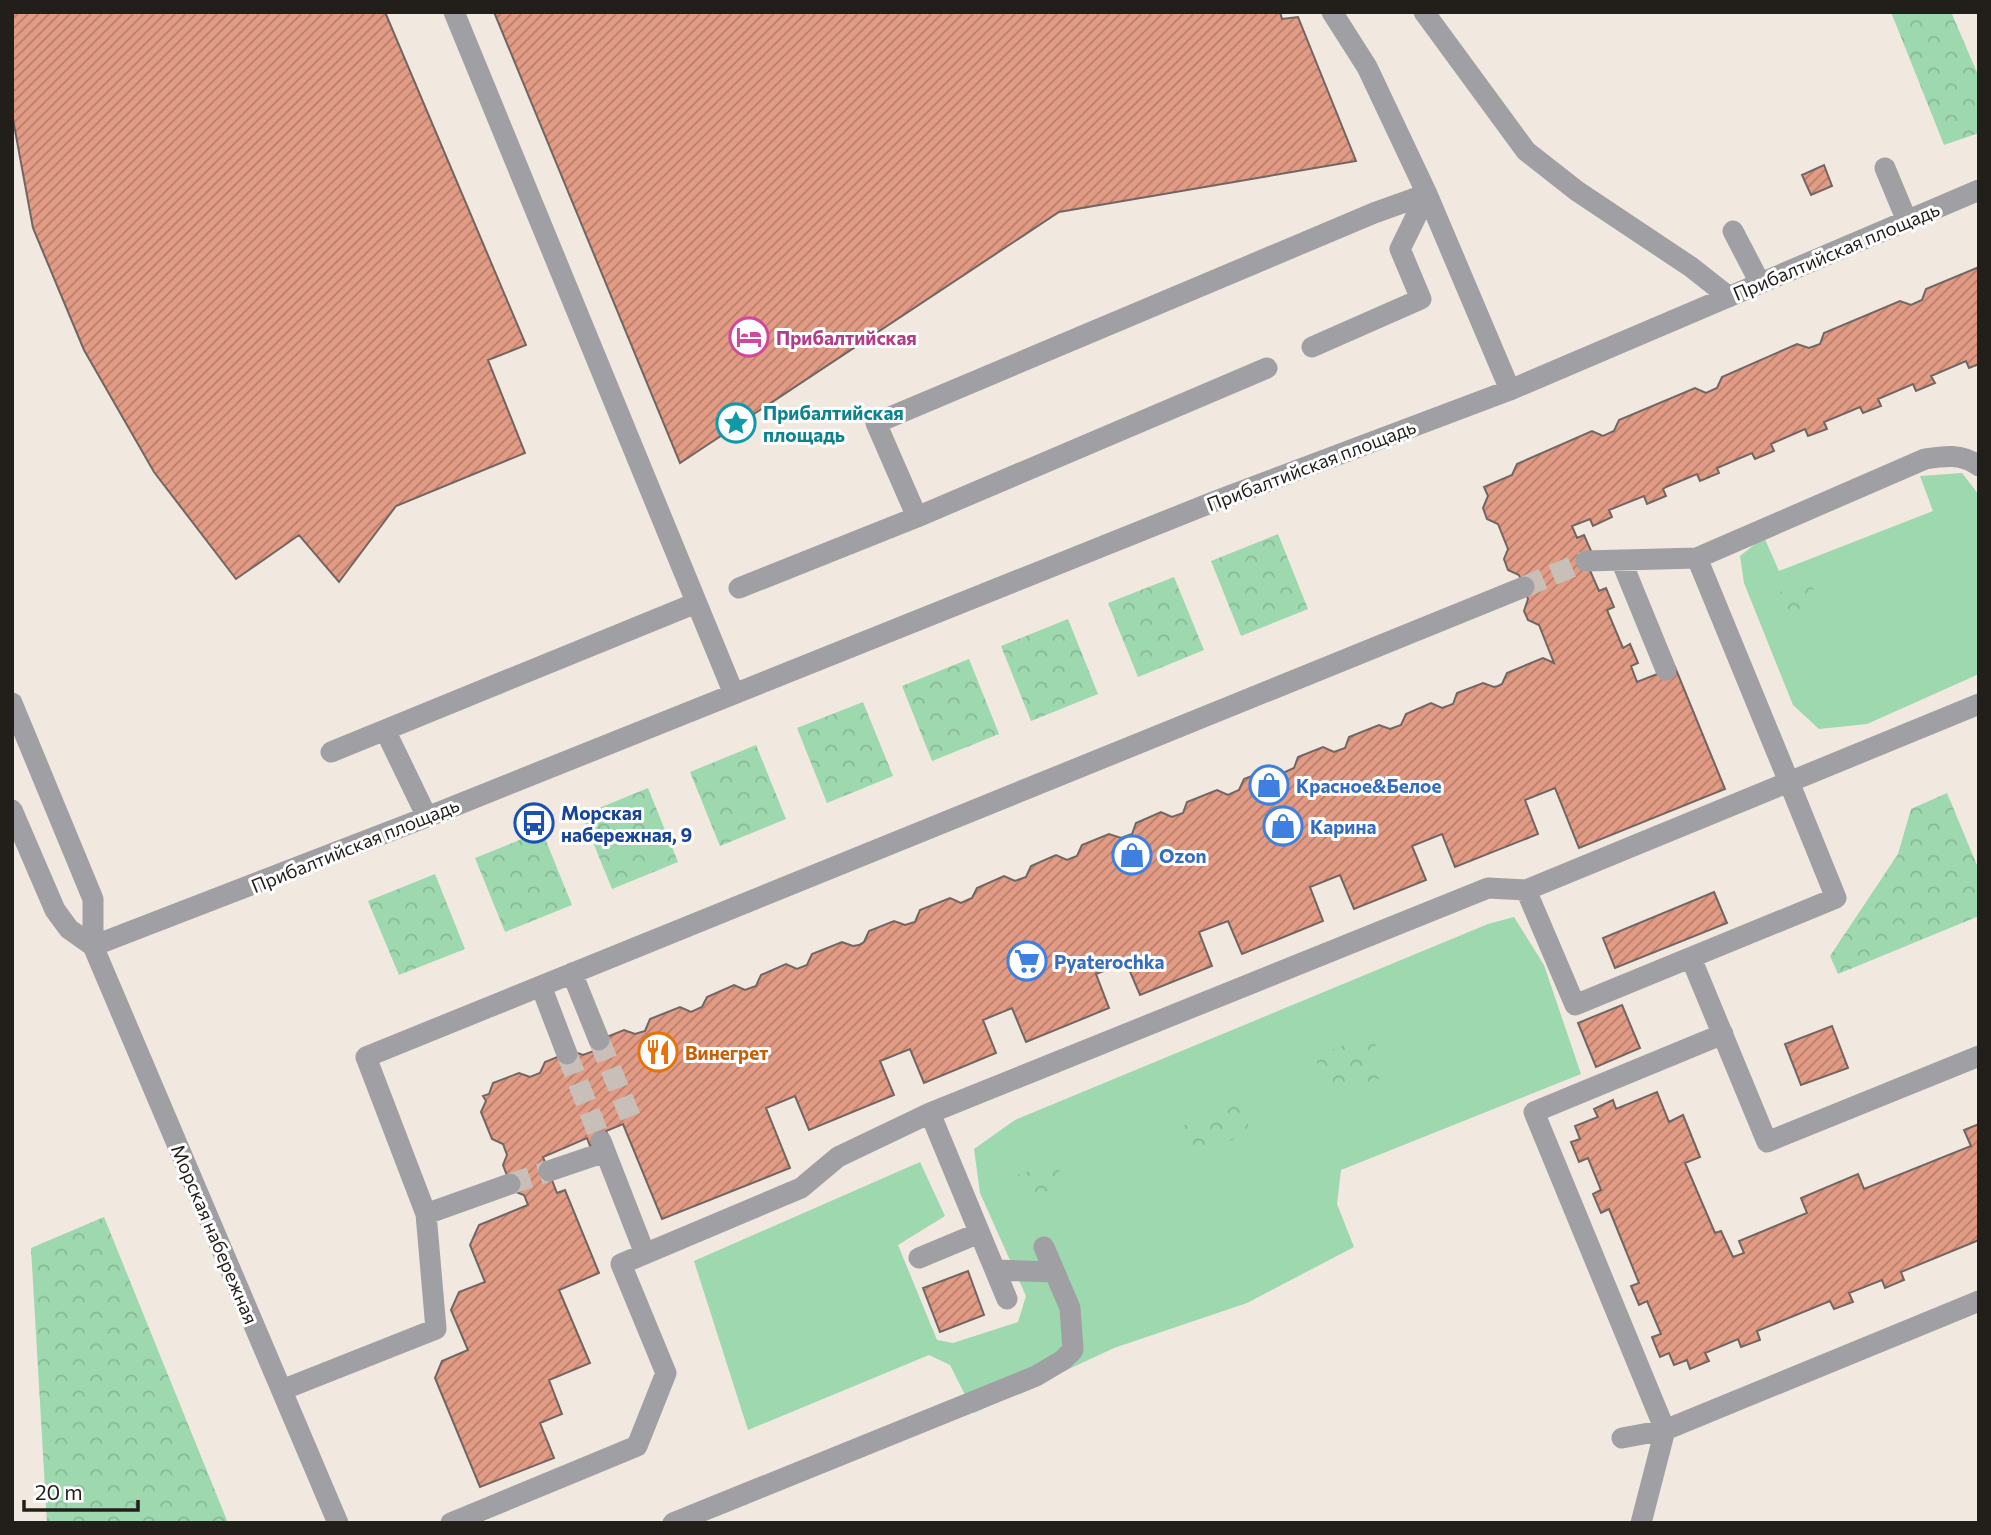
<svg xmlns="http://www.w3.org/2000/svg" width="1991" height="1535" font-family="Commissioner,sans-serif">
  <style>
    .green { fill: #9ed8ae }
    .forest { fill: url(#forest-crowns) }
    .building { fill: url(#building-hatch); stroke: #716663; stroke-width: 2 }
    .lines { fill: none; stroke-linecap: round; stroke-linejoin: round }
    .minor-tunnel { stroke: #c8c0b8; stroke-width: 21; stroke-dasharray: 21 10; stroke-linecap: butt }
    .minor { stroke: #a09fa4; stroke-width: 21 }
    .labels { text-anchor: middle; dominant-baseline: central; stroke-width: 6; stroke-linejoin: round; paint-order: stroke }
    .street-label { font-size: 19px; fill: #221f1b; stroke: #fff }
    .hotel-label { font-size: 19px; font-weight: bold; fill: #b23c85; stroke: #fff; text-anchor: start }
    .culture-label { font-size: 19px; font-weight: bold; fill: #0d838f; stroke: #fff; text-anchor: start }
    .shop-label { font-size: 19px; font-weight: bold; fill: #366cbe; stroke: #fff; text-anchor: start }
    .transit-label { font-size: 19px; font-weight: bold; fill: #164399; stroke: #fff; text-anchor: start }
    .food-label { font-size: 19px; font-weight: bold; fill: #c56008; stroke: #fff; text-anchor: start }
  </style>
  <defs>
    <pattern id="forest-crowns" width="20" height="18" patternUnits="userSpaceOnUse" patternTransform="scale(1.75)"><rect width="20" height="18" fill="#9ed8ae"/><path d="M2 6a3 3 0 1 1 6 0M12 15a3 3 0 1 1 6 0" fill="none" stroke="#88b995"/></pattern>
    <pattern id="building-hatch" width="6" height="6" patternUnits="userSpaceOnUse" patternTransform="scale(1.75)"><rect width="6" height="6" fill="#e29b84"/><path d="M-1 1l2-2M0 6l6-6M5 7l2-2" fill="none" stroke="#b77e6b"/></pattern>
  </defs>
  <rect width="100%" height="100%" fill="#f1e8df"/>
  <path class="green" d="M1962,473l17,22v179l-112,50 -48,5 -26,-24 -49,-122 -4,-27 24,-19 15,34 154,-60 -13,-35z
    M1514,917l30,48 37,109 -240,96 -4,34 17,43 -107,56 -133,45 -140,65 -24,-48 -21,-10 -181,75 -54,-169 226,-99 25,54 -47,29 39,95 16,3 65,-21 8,-26 -46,-103 -6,-44 41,-29 473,-196z"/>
  <path class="forest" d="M1891,12h60l28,65v56l-35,12z
    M1278,534l30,75 -67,27 -30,-75z
    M1174,577l30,73 -66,27 -30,-74z
    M1810,580l12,29 -34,15 -13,-30z
    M1068,619l30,75 -67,27 -30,-75z
    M969,659l30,75 -67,27 -30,-75z
    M863,702l30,74 -66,27 -30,-75z
    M756,745l30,74 -66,27 -30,-74z
    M648,788l30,74 -66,27 -30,-74z
    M1947,793l32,77v46l-141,58 -8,-18 68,-102 13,-45z
    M542,831l30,74 -67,27 -30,-74z
    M435,874l30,75 -66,26 -31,-74z
    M1371,1034l17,41 -56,23 -17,-41z
    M1239,1104l12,28 -61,25 -12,-29z
    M1055,1161l10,23 -43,17 -9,-24z
    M104,1217l124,306h-181l-16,-275z"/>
  <path class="building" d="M12,12h373l141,333 -38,15 37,93 -129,53 -57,76 -40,-47 -63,44 -82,-107 -70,-122 -51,-122 -21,-114z
    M494,12h786l2,7 16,-2 58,144 -297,51 -379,251z
    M1824,165l8,21 -21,9 -9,-20z
    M1979,267v97l-10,4 -3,-7 -35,15 4,7 -19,8 -3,-7 -35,15 3,7 -18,7 -3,-6 -36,15 3,7 -19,7 -3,-7 -34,15 3,7 -19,8 -3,-6 -35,15 2,5 -19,8 -3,-7 -31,13 -3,2 3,7 -19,8 -3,-8 -35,14 3,7 -19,9 -3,-7 -18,7 5,12 7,-3 8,18 -8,4 15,34 7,-3 8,19 -7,3 16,38 7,-4 8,19 -7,3 6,16 38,-15 50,122 -146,59 -24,-60 -30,12 13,34 -83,33 -13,-33 -30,12 14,34 -72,29 -14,-34 -30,12 13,34 -81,33 -14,-33 -29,11 13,34 -72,29 -14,-33 -30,12 13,34 -83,34 -14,-34 -29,12 13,33 -72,30 -14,-34 -30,12 14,34 -85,35 -14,-34 -29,12 24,60 -128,51 -39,-95 -17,7 3,7 -19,8 -3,-8 -44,19 14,36 8,-3 34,83 -40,17 31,73 -41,17 13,34 -22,9 14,35 -74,29 -45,-109 7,-17 26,-11 -17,-40 8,-18 26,-10 -15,-37 9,-20 49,-20 -4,-10 -11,-4 -10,-26 4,-10 -4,-11 -11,-5 -11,-27 5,-11 -3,-5 6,-2 4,-11 26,-10 11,4 10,-4 5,-11 27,-11 11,4 11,-4 5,-11 25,-10 11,4 10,-3 5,-12 30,-12 11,5 11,-5 5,-10 27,-12 11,5 11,-4 5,-11 25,-11 11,5 10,-4 5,-11 30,-12 11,4 6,-1 5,-3 5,-11 25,-10 11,4 10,-3 5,-12 30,-12 11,5 11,-5 5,-10 27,-12 11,5 11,-4 5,-11 25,-11 11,5 10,-4 5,-11 27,-11 12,4 11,-4 4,-11 25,-11 11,5 11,-4 4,-11 30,-12 11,5 11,-5 5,-11 28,-11 11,5 11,-5 4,-11 25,-10 11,5 11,-4 4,-11 30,-12 11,4 11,-4 5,-11 25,-11 11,5 11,-4 4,-11 26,-10 11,4 4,-1 4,-2 5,-11 36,-15 11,5 -15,-38 -11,-5 -4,-9 4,-12 -9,-24 -11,-5 -4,-11 4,-10 -10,-25 -11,-5 -4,-11 5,-12 -4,-9 28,-12 5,-11 75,-33 11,5 11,-5 5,-11 76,-32 11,5 11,-5 5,-11 75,-33 12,4 11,-4 4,-11 76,-32 11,4 11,-5 4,-11z
    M1714,892l13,31 -112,45 -12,-30z
    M1622,1005l18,43 -44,19 -18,-44z
    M1832,1026l16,42 -47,17 -16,-41z
    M1657,1092l12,30 14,-7 17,42 -15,6 30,70 6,-2 12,26 11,-4 -5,-12 68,-28 -6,-15 57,-24 6,15 107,-43 -7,-16 15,-6v116l-78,32 3,8 -19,8 -3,-8 -33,13 4,9 -19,7 -4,-8 -73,30 3,9 -19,7 -3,-8 -33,14 4,8 -19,8 -3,-9 -13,5 -5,-12 -9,4 -8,-20 9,-3 -14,-33 -8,4 -8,-19 8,-3 -30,-74 -8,4 -8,-19 8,-4 -13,-32 -9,4 -8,-20 9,-3 -5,-13 23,-9 -4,-8 19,-9 3,9z
    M968,1271l16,44 -44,17 -17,-44z"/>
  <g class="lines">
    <path class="minor-tunnel" d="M1524,587l62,-26
      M599,1040l33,81
      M567,1054l34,87
      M510,1184l39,-13"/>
    <path class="minor" d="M454,12l280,682
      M1332,12l35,55 60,127 83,196
      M1424,12l102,139 51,40 114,76 38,30
      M1885,168l22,53
      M1733,231l27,52
      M1312,347l109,-48 -21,-50 27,-55
      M1267,368l-350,149 -41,-94 498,-210 53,-19
      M1621,560l45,110
      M1586,561l111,-3
      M739,588l178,-71
      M12,703l81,196v47l245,577
      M331,752l54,-22
      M12,810l43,100 14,19 24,17
      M427,817l-42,-87 311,-127
      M1526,890l49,115 261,-107 -47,-116 190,-78
      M93,946l334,-129 786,-315 297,-112 469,-200
      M1691,958l76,184 212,-86
      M572,973l27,67
      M541,986l26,68
      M930,1113l77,186
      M601,1141l44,113
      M549,1171l56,-19
      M426,1214l84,-30
      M919,1258l60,-25
      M995,1270l59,2
      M282,1390l154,-61 -10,-115 -60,-157 1158,-470
      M1622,1438l43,-8 314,-129
      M451,1523l186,-77 29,-73 -45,-109 180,-76 37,-31 92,-44 558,-225 38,2 263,-108 -92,-224 228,-99c19,-3 37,-6 54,7
      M673,1523l363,-147 27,-16 10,-10 -3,-42 -26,-61
      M1641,1523l24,-93 -131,-318 189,-78"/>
  </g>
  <defs>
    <g id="hotel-ring" transform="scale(2.0125)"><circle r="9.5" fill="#fff" stroke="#d1479c" stroke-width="1.5"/><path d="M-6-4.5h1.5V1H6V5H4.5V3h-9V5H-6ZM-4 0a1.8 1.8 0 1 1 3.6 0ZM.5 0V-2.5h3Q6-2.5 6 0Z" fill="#d1479c"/></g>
    <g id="sight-ring" transform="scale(2.0125)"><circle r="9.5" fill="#fff" stroke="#0f9aa8" stroke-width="1.5"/><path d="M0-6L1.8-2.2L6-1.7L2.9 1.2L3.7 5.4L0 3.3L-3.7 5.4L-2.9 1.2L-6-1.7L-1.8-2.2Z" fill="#0f9aa8"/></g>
    <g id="shop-ring" transform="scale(2.0125)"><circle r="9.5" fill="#fff" stroke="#3f7fe0" stroke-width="1.5"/><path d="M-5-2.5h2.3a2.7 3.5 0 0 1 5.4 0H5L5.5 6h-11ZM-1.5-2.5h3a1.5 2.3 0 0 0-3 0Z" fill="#3f7fe0"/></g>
    <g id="bus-ring" transform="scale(2.0125)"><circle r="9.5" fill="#fff" stroke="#1a4fb4" stroke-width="1.5"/><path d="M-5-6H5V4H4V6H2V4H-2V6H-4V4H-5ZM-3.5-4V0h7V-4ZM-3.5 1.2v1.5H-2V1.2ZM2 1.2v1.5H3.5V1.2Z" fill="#1a4fb4"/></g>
    <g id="supermarket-ring" transform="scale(2.0125)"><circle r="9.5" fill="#fff" stroke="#3f7fe0" stroke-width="1.5"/><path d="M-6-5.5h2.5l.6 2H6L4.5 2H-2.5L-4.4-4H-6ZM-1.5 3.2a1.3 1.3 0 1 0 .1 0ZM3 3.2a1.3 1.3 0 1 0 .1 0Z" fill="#3f7fe0"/></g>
    <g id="restaurant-ring" transform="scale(2.0125)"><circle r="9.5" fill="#fff" stroke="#e8710a" stroke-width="1.5"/><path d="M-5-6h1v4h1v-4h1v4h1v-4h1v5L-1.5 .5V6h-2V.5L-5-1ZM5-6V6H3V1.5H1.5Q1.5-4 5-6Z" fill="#e8710a"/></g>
  </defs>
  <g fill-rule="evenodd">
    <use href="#hotel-ring" x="749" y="337"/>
    <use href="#sight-ring" x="736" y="423"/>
    <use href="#shop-ring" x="1269" y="785"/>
    <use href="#bus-ring" x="534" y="823"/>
    <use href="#shop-ring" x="1283" y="826"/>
    <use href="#shop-ring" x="1132" y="855"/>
    <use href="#supermarket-ring" x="1027" y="961"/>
    <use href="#restaurant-ring" x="658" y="1052"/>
  </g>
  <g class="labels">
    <g class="street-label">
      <text transform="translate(1836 251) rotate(-23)">Прибалтийская площадь</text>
      <text transform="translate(1311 465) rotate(-21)">Прибалтийская площадь</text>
      <text transform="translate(355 845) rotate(-22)">Прибалтийская площадь</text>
      <text transform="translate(215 1234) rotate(67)">Морская набережная</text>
    </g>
    <g class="hotel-label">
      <text x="776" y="337">Прибалтийская</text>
    </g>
    <g class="culture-label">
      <text x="763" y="412">Прибалтийская<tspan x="763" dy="22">площадь</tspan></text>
    </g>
    <g class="shop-label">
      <text x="1296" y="785">Красное&amp;Белое</text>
      <text x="1310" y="826">Карина</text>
      <text x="1159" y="855">Ozon</text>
      <text x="1054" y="961">Pyaterochka</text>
    </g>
    <g class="transit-label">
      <text x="561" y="812">Морская<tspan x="561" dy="22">набережная, 9</tspan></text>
    </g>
    <g class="food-label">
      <text x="685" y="1052">Винегрет</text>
    </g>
  </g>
  <rect width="1991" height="1535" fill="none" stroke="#221f1b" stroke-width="28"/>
  <path d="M24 1500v10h114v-10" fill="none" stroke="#221f1b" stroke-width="3.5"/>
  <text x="35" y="1500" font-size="21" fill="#221f1b" stroke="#ffffff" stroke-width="5" paint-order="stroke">20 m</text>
</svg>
